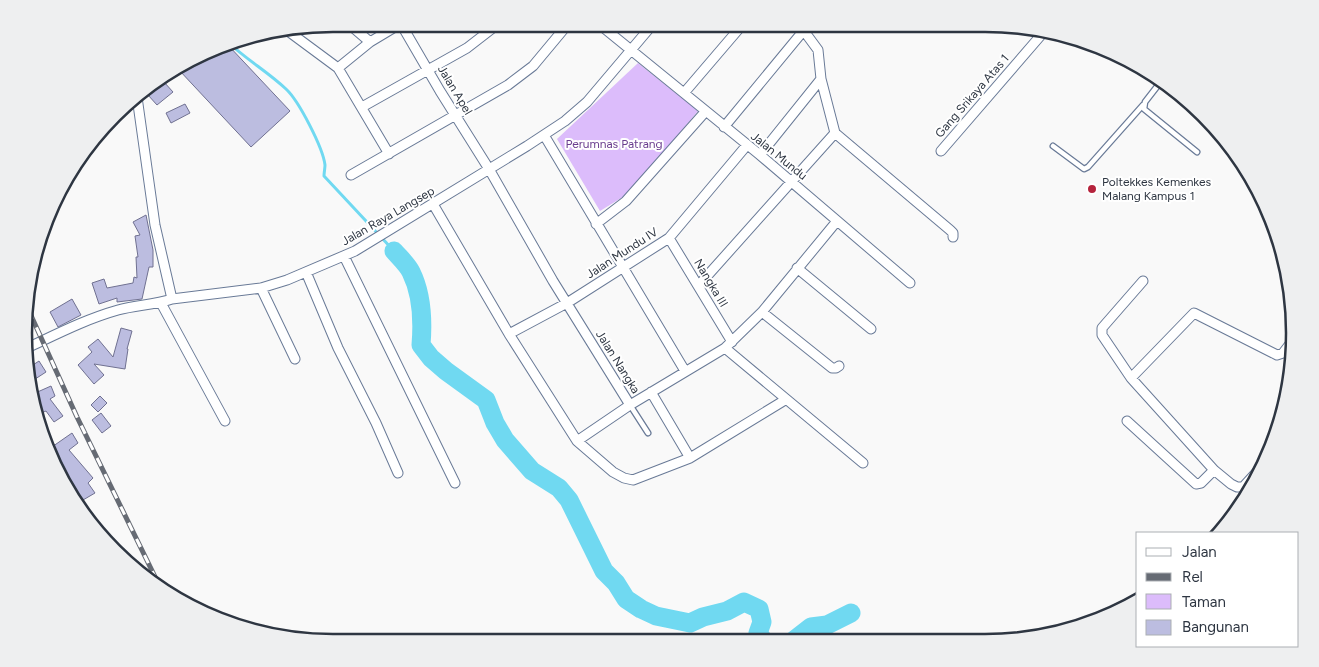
<svg xmlns="http://www.w3.org/2000/svg" width="1319" height="667" font-family="Figtree,sans-serif">
  <style>
    .green { fill: #dcbcfb }
    .lines { fill: none; stroke-linecap: round; stroke-linejoin: round }
    .stream { stroke: #70d9f1; stroke-width: 3 }
    .river { stroke: #70d9f1; stroke-width: 19 }
    .building { fill: #bcbde0; stroke: #707191 }
    .lane-casing { stroke: #697a97; stroke-width: 7 }
    .street-casing { stroke: #697a97; stroke-width: 11 }
    .lane { stroke: #fff; stroke-width: 4.5 }
    .street { stroke: #fff; stroke-width: 9 }
    .rail-casing { stroke: #666b74; stroke-width: 5 }
    .rail { stroke: #fff; stroke-width: 3; stroke-dasharray: 9; stroke-linecap: butt }
    .poi-dot { fill: #b5233c; stroke: #fff; stroke-width: 2 }
    .labels { text-anchor: middle; dominant-baseline: central; stroke-width: 4; stroke-linejoin: round; paint-order: stroke }
    .street-label { font-size: 12px; fill: #2e3642; stroke: #fff }
    .park-label { font-size: 12px; fill: #6a3d8e; stroke: #fff }
    .poi-label { font-size: 12px; fill: #2e3642; stroke: #fff; text-anchor: start }
    .rim { fill: none; stroke: #2e3642; stroke-width: 2.5 }
  </style>
  <rect width="100%" height="100%" fill="#f9f9f9"/>
  <path class="green" d="M638,63l60,48 -67,81 -31,19 -43,-72z"/>
  <g class="lines">
    <path class="stream" d="M229,43c18,17 39,29 57,46 13,12 37,59 39,76 0,3 -1,8 -1,11l70,75"/>
    <path class="river" d="M394,251c5,6 13,13 17,21 11,22 12,49 10,73l10,13 15,13 40,29 9,23 10,17 27,31 27,17 10,12 35,71 12,12 10,16 15,10 15,7 34,7 13,-6 24,-6 17,-9 15,7 3,13 -4,11 6,8
      M793,641l18,-14 16,-2 24,-12"/>
  </g>
  <path class="building" d="M227,44l63,67 -39,36 -72,-77z
    M164,82l9,10 -16,13 -9,-10z
    M185,104l5,9 -19,10 -5,-10z
    M146,215l7,35v17h-4l-7,32 -25,3v-4l-18,6 -7,-21 12,-4 3,9 26,-5 1,-6 3,1 -1,-21h2l-3,-21 5,-1 -7,-13z
    M72,299l9,16 -23,12 -8,-15z
    M121,328l11,3 -5,18h1l-3,20 -31,-5 10,11 -10,9 -16,-19 14,-13 -4,-5 10,-8 15,18z
    M39,361l7,11 -17,11 -2,-14z
    M51,386l4,10 -5,3 13,17 -9,6 -8,-11 -7,3 -6,-20z
    M100,396l7,7 -9,9 -7,-7z
    M101,413l10,13 -9,7 -10,-13z
    M72,433l6,10 -9,7 24,28 -5,5 7,10 -12,7 -25,-36 -3,2 -6,-17z"/>
  <g class="lines">
    <g class="lane-casing">
      <path id="lane" d="M1159,84l-14,18 -1,7 53,43
        M1053,146l31,23 4,-2 55,-62
        M630,405l18,28"/>
    </g>
    <g class="street-casing">
      <path id="street" d="M349,24l21,18
        M401,24l39,67 49,78 64,112 77,124 95,-57 37,-36 75,-91
        M599,24l161,131 150,128
        M288,31l50,37 51,86
        M804,31l14,19 3,29 14,54
        M338,68l32,-26 30,-18
        M684,93l59,-69
        M137,97l18,128 17,74
        M362,107l105,-59 31,-24
        M724,127l85,-103
        M544,135l141,236
        M941,151l101,-117
        M760,155l61,-76
        M351,175l157,-90 25,-19 35,-42
        M433,204l76,130 68,107 36,31 11,6 9,2 57,-22 95,-58
        M596,224l30,-23 79,-89
        M669,238l63,104
        M344,256l111,227
        M797,268l74,61
        M306,272l32,76 38,75 22,50
        M1143,281l-41,47v7l29,43 83,92 17,14 6,3h6l23,-25
        M699,285l136,-152 115,97 3,3v4
        M261,288l34,71
        M161,303l64,118
        M762,312l70,56h4l3,-2
        M509,334l58,-31 102,-65 78,-93
        M27,348c30,-14 59,-29 91,-38 18,-5 36,-5 54,-11l89,-11 26,-8 68,-29 172,-105 38,-25 22,-19 66,-78
        M725,348l138,115
        M1131,378l63,-65 83,42 6,-2 10,-13
        M651,392l39,66
        M1127,421l69,63 5,-1 13,-13
        M577,441l53,-36"/>
    </g>
    <use href="#lane" class="lane"/>
    <use href="#street" class="street"/>
    <g class="rail-casing">
      <path id="rail" d="M29,311l48,106 82,168"/>
    </g>
    <use href="#rail" class="rail"/>
  </g>
  <circle class="poi-dot" cx="1092" cy="189" r="5"/>
  <g class="labels">
    <g class="street-label">
      <text transform="translate(455 90) rotate(59)">Jalan Apel</text>
      <text transform="translate(972 96) rotate(-49)">Gang Srikaya Atas 1</text>
      <text transform="translate(779 156) rotate(39)">Jalan Mundu</text>
      <text transform="translate(388 216) rotate(-30)">Jalan Raya Langsep</text>
      <text transform="translate(622 253) rotate(-33)">Jalan Mundu IV</text>
      <text transform="translate(711 283) rotate(59)">Nangka III</text>
      <text transform="translate(618 362) rotate(58)">Jalan Nangka</text>
    </g>
    <g class="park-label">
      <text x="614" y="144">Perumnas Patrang</text>
    </g>
    <g class="poi-label">
      <text x="1102" y="182">Poltekkes Kemenkes<tspan x="1102" dy="14">Malang Kampus 1</tspan></text>
    </g>
  </g>
  <path d="M0 0H1319V667H0ZM333 32H985A301 301 0 0 1 1286 333V333A301 301 0 0 1 985 634H333A301 301 0 0 1 32 333V333A301 301 0 0 1 333 32Z" fill="#eeeff0" fill-rule="evenodd"/>
  <path class="rim" d="M333 32H985A301 301 0 0 1 1286 333V333A301 301 0 0 1 985 634H333A301 301 0 0 1 32 333V333A301 301 0 0 1 333 32Z"/>
  <rect x="1136" y="532" width="162" height="115" fill="#ffffff" stroke="#abafb3"/>
  <rect x="1146" y="548" width="25" height="8" fill="#ffffff" stroke="#abafb3"/>
  <text x="1182" y="557" font-size="15" fill="#2e3642">Jalan</text>
  <rect x="1146" y="573" width="25" height="8" fill="#666b74" stroke="#abafb3"/>
  <text x="1182" y="582" font-size="15" fill="#2e3642">Rel</text>
  <rect x="1146" y="594" width="25" height="15" fill="#dcbcfb" stroke="#abafb3"/>
  <text x="1182" y="607" font-size="15" fill="#2e3642">Taman</text>
  <rect x="1146" y="620" width="25" height="15" fill="#bcbde0" stroke="#abafb3"/>
  <text x="1182" y="632" font-size="15" fill="#2e3642">Bangunan</text>
</svg>
